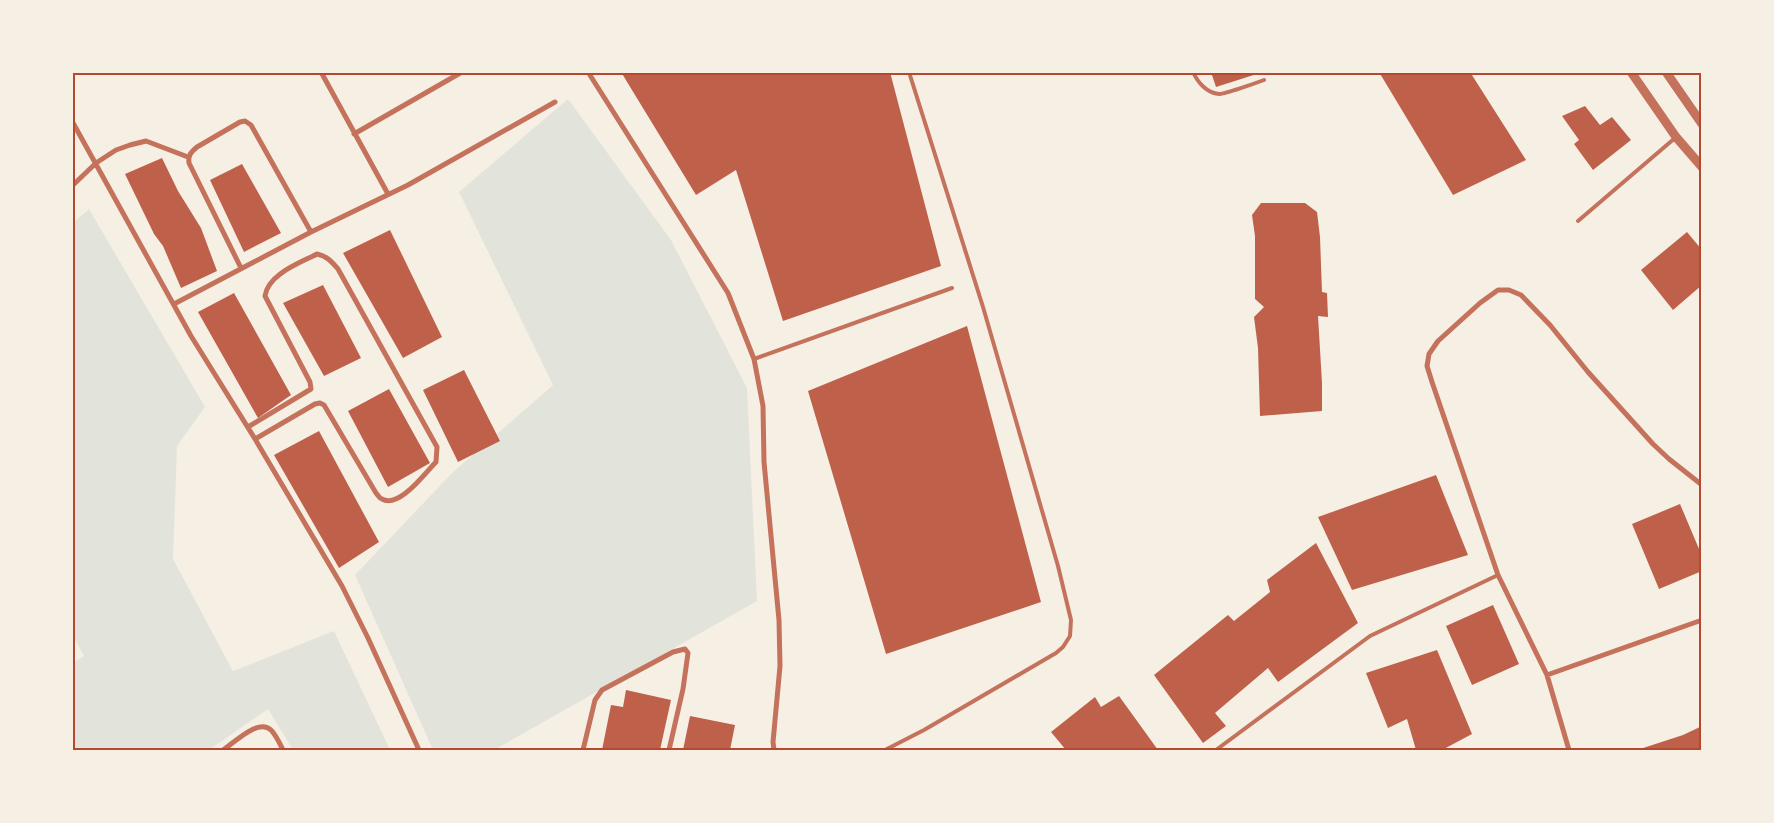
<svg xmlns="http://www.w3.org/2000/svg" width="1774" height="823" font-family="Karla,sans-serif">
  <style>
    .green { fill: #e2e4dc }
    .building { fill: #bf614a }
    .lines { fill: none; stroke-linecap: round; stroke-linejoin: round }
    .service { stroke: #c5725c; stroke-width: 4 }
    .minor { stroke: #c5725c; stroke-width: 5 }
    .tertiary { stroke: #c5725c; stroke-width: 9 }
    .neatline { fill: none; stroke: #b5482f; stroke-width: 2 }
  </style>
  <rect width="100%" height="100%" fill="#f6efe4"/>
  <path class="green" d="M568,99l103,141 76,148 10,213 -263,149h-61l-78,-175 98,-103 100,-87 -94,-193z
    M89,209l116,198 -28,39 -4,113 60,112 101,-40 56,119h-97l-25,-41 -59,41h-136v-87l11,-7 -12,-22v-410z"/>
  <path class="building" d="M621,72h269l51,194 -158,55 -47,-151 -40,25z
    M1211,72h49v1l-44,14z
    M1379,72h91l56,88 -73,35z
    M1585,106l15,19 12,-8 19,23 -38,30 -19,-26 5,-4 -17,-24z
    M162,158l16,33 23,37 16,43 -36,17 -18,-42 -9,-12 -29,-60z
    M242,164l39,69 -37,19 -34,-72z
    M1261,203h44l12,9 3,25 2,55 5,1 1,24 -10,-1 4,67v28l-62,5 -2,-68 -4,-31 10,-10 -9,-8v-63l-3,-21z
    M390,230l52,107 -39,21 -60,-105z
    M1687,232l15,18v35l-29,25 -32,-40z
    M323,285l38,73 -37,18 -41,-73z
    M234,293l57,102 -33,23 -60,-106z
    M967,326l74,276 -155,52 -78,-263z
    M464,370l36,71 -42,21 -35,-72z
    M389,389l41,74 -42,24 -40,-76z
    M319,431l60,111 -40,26 -65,-113z
    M1436,475l32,80 -116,35 -34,-73z
    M1680,504l22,52v15l-43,18 -27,-65z
    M1316,543l42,80 -80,59 -10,-14 -53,45 11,13 -23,17 -49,-68 74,-60 6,6 36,-29 -3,-12z
    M1493,605l26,59 -47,21 -26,-59z
    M1437,650l35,84 -30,16h-26l-9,-31 -19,9 -22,-55z
    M626,690l45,10 -11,50h-58l9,-45 12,2z
    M1119,696l39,54h-92l-15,-18 44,-35 6,10z
    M690,716l45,9 -5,25h-47z
    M1702,726v24h-65l46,-15z"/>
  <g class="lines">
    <path class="service" d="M1193,72c5,11 14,21 26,22 6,0 37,-11 45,-14
      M1578,221l97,-83
      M754,359l198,-71
      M885,750l39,-20 132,-77 7,-6 7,-11 1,-16 -13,-54 -75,-259 -74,-235
      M1216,750l154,-114 128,-61"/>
    <path class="minor" d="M321,72l67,122
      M588,72l140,221 26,66 9,47 1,56 15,158 1,46 -7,76 1,8
      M72,121l119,215 64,103 87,147 26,52 51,112
      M354,134l108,-62
      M72,186l24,-23 20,-13 14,-5 16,-4 42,16
      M241,268l-52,-105c-1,-8 2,-11 8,-16l43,-25 5,-1 6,4 60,107
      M174,304l137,-72 97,-47 147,-83
      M248,427l63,-38 -1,-7 -45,-86c3,-22 35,-33 52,-42 10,2 15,8 21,15l99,178 -1,15c-11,11 -37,47 -54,37 -3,-1 -4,-4 -6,-6l-52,-88 -4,-2 -5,1 -60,35
      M1547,675l155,-55
      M223,750c11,-7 35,-32 48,-20 5,5 9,14 12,20
      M583,750l12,-50 7,-10 71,-38 12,-3 3,4 -5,36 -14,61
      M1569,750l-22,-75 -49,-100 -66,-193 -5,-16 2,-12 9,-13 42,-38 18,-13h11l12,5 29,30 38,47 65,72 16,15 33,26"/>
    <path class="tertiary" d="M1631,72l45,65 26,30
      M1666,72l36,52"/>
  </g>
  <rect width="1774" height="823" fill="none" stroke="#f6efe4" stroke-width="148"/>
  <rect x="74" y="74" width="1626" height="675" class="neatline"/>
</svg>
